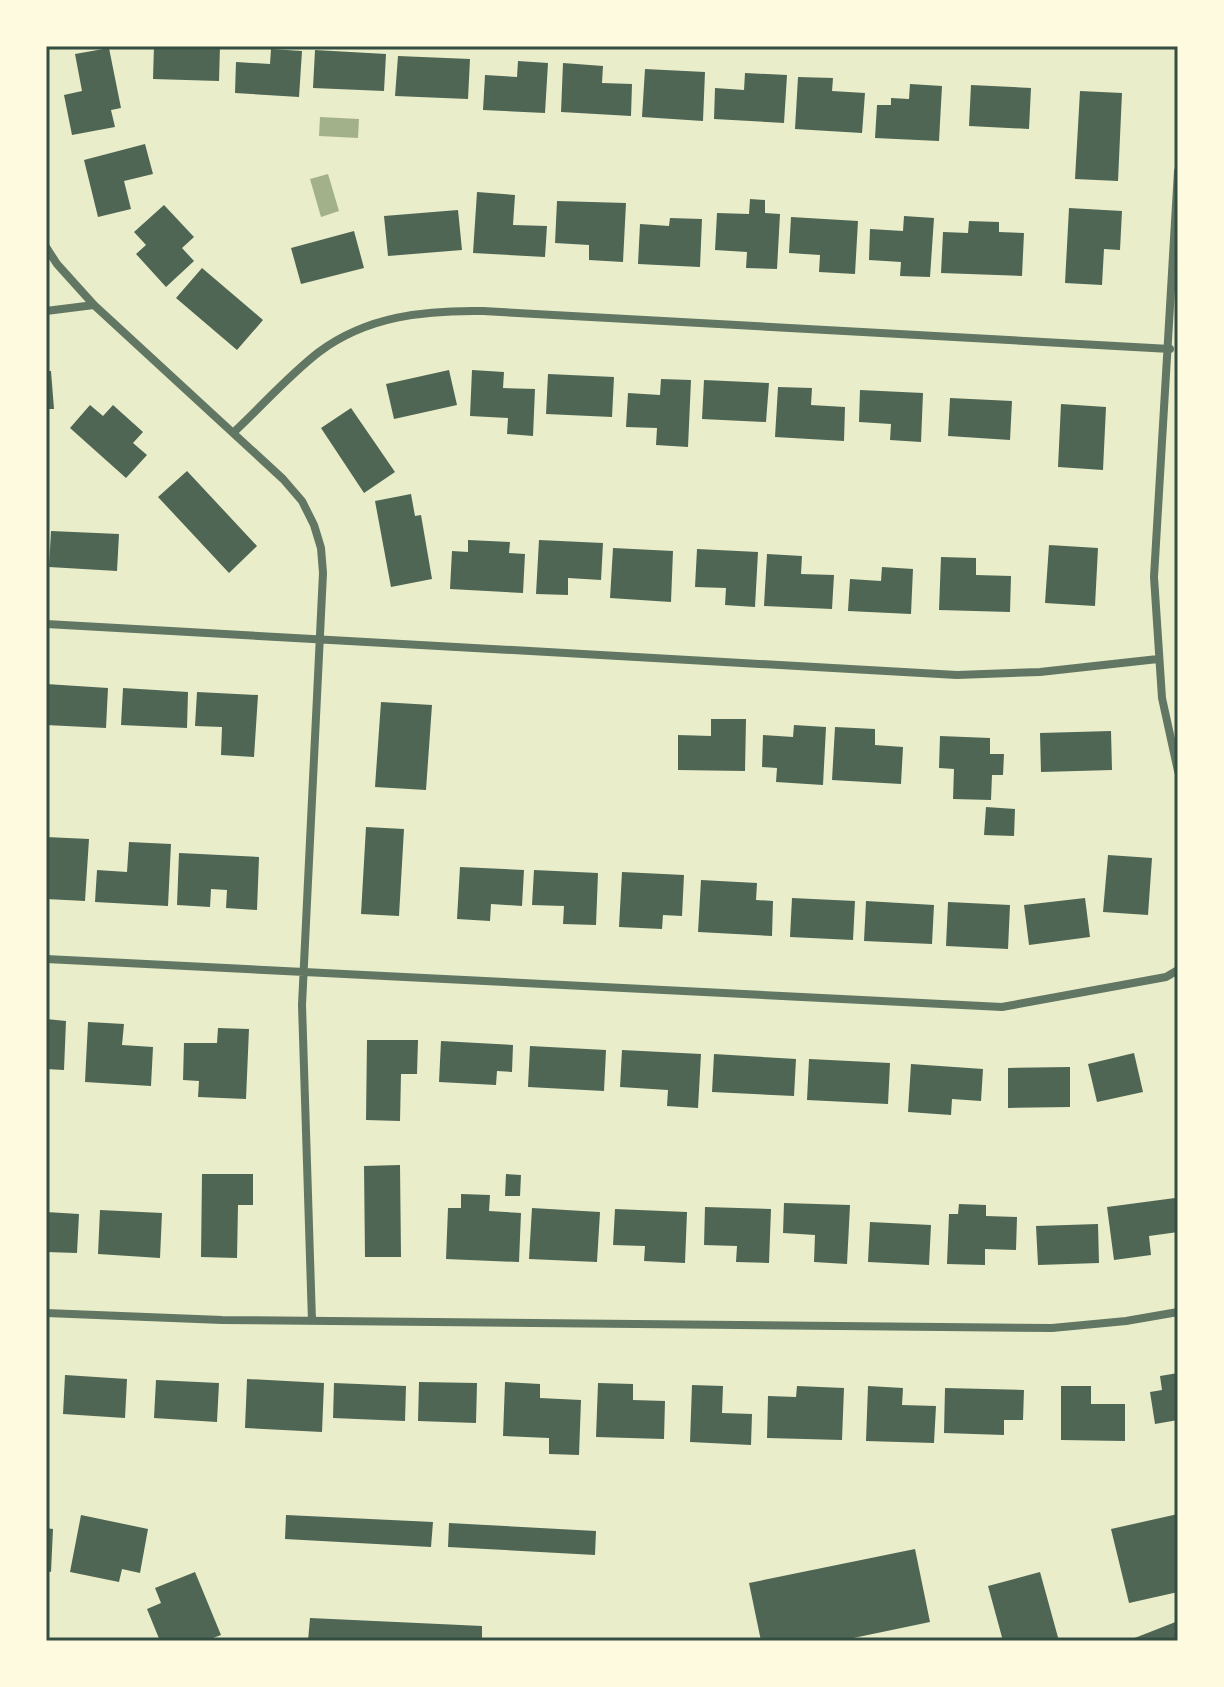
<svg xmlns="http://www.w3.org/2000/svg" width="1224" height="1687" font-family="'Exo 2',sans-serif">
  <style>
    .water { fill: #a3b18a }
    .building { fill: #4f6655 }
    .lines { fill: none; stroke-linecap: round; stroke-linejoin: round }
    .minor { stroke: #617663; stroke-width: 8 }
    .neatline { fill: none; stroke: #344e41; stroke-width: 3 }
  </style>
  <rect width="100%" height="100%" fill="#e9edc9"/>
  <path class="water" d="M320,117l39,2 -1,19 -39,-2z
    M328,174l11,37 -18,6 -11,-38z"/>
  <path class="building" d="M154,46h66l-1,35 -66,-2z
    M109,48l12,60 -10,2 4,17 -43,8 -8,-40 18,-4 -7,-37z
    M271,49l31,2 -3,46 -64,-4 1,-31 34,2z
    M315,50l71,4 -2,37 -71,-3z
    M398,56l72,3 -2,40 -73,-3z
    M518,61l30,2 -3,50 -62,-3 2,-35 32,2z
    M563,63l40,3 -1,17 30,1 -1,32 -70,-4z
    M645,69l60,3 -2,49 -61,-4z
    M745,73l42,2 -3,48 -70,-4 1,-31 29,2z
    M798,77l35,1 -1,13 33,2 -3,40 -67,-4z
    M910,84l32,2 -3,55 -64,-3 2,-33h14v-7l18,1z
    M971,85l60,3 -2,41 -60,-3z
    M1080,91l42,2 -4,88 -43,-2z
    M145,144l8,30 -29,7 7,28 -33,8 -14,-57z
    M477,192l38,3 -2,30 34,1 -2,31 -72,-4z
    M750,199l15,1v13l15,1 -3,55 -31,-1 1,-16 -32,-2 2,-37 32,1z
    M557,201l69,2 -3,59 -34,-2v-15l-34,-2z
    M164,205l30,32 -12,11 12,13 -28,26 -30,-33 10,-9 -12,-13z
    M1069,208l53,3 -2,39 -16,-1 -2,36 -37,-2z
    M458,210l4,40 -74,6 -4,-40z
    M904,216l30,2 -4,59 -30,-1 1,-14 -32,-2 1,-31 33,2z
    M791,217l67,4 -3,53 -36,-2 1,-17 -31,-2z
    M670,218l32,1 -2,48 -62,-3 2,-40 29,2z
    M969,221l30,1v10l25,1 -2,43 -81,-3 2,-41 25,1z
    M354,231l10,37 -63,16 -10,-36z
    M202,268l61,52 -26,30 -61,-52z
    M449,370l8,35 -63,14 -8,-35z
    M472,370l32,2 -1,16 32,1 -2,47 -26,-2 1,-16 -38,-2z
    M46,371h5l3,38h-8z
    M548,374l66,3 -2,40 -66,-3z
    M661,379l30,1 -3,67 -32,-2 1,-17 -31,-1 2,-34 32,2z
    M704,380l65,3 -3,39 -64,-3z
    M778,387l34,1 -1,17 34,2 -1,34 -69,-4z
    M860,390l63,3 -2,49 -31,-2 1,-16 -32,-2z
    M950,398l62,3 -2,39 -62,-4z
    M1061,404l45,3 -3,63 -45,-3z
    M90,405l13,11 10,-11 30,27 -10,11 14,12 -21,23 -56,-50z
    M351,408l44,64 -31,21 -43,-65z
    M187,471l70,75 -28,27 -71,-76z
    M411,494l4,22 6,-1 11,64 -41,8 -16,-86z
    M51,531l68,3 -2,37 -68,-4z
    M468,540l42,2 -1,11 16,1 -2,39 -73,-4 2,-38 16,1z
    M539,540l64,3 -2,37 -33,-2v17l-32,-1z
    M1049,545l49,3 -3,58 -50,-3z
    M613,548l60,3 -2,51 -61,-4z
    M697,549l61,3 -3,55 -30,-2 1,-17 -31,-1z
    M767,554l35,2 -1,18 33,1 -2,34 -68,-3z
    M941,557l35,1v17l35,1 -1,36 -71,-2z
    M882,567l31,2 -2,45 -63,-3 2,-32 31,2z
    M46,684l62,4 -2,40 -60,-3z
    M123,688l65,4 -1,36 -66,-3z
    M197,692l61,3 -4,62 -33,-2 1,-28 -27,-1z
    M381,702l51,3 -6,85 -51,-3z
    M711,719h35l-1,52 -67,-1v-35l33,1z
    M794,725l32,2 -3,58 -47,-3 1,-14 -15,-1 1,-32 30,2z
    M835,727l40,2v16l28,2 -2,37 -69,-4z
    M1111,731l1,39 -71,2 -1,-39z
    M940,736l50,2v16h14l-1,21h-11l-1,25 -38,-1 1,-30 -15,-1z
    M986,807l29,2 -1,27 -30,-1z
    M366,827l38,2 -5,87 -38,-2z
    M46,837l43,2 -4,62 -39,-2z
    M129,842l42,2 -3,62 -73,-4 2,-32 30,2z
    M179,853l80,4 -2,53 -31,-2 1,-18 -16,-1 -1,18 -33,-2z
    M1108,855l44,3 -4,57 -45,-3z
    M460,867l64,3 -2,36 -31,-2 -1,17 -33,-2z
    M534,870l64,3 -2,52 -33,-1 1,-18 -32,-1z
    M622,872l62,3 -2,41 -19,-1 -1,14 -43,-2z
    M701,880l56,3 -1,17 17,1 -1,35 -74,-4z
    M792,898l63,3 -2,39 -63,-3z
    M1085,898l5,39 -61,8 -5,-40z
    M866,901l68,4 -2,39 -68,-3z
    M948,902l62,3 -2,44 -62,-3z
    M46,1019l20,2 -2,49 -18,-1z
    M88,1022l36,2 -2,21 31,2 -2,39 -66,-4z
    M218,1028l31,1 -3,70 -48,-2 1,-16 -16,-1 1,-37h33z
    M367,1040h51l-1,34h-16l-1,47 -34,-1z
    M441,1041l72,4 -1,27 -15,-1 -1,14 -57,-3z
    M530,1046l76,4 -2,41 -76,-4z
    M622,1050l79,4 -3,54 -31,-2 1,-16 -48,-3z
    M1134,1053l9,39 -46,10 -9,-38z
    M714,1054l82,5 -2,37 -82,-4z
    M809,1059l81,4 -2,41 -81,-4z
    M911,1064l72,5 -2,32 -29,-2 -1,16 -43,-3z
    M1070,1067v40l-62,1v-40z
    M400,1165l1,92h-36l-1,-91z
    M202,1174h51v31h-15l-1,53 -36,-1z
    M506,1174l15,1 -1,21h-15z
    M461,1194l29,1 -1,16 32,2 -2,49 -73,-3 2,-51h13z
    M1175,1198l3,34 -29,4 2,19 -37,5 -7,-53z
    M784,1203l66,2 -3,59 -33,-2 1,-27 -32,-2z
    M959,1204l27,1v11l31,1 -1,33 -31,-1v16l-38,-1 2,-50h9z
    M705,1207l66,2 -2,54 -33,-1 1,-16 -33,-1z
    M532,1208l68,4 -3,50 -68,-3z
    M615,1209l72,3 -2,51 -41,-2 1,-15 -32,-1z
    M100,1210l62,3 -2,45 -62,-4z
    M46,1212l33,2 -2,39 -31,-1z
    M870,1222l61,3 -2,40 -61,-3z
    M1098,1224l1,39 -61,2 -2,-39z
    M1178,1373v47l-23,4 -5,-32 12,-2 -2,-14z
    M65,1375l62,4 -2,39 -62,-4z
    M247,1379l77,4 -2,49 -77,-4z
    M156,1380l63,3 -2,39 -63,-4z
    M419,1382l58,1 -1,40 -58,-2z
    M505,1382l35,2v14l41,2 -2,55 -30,-1v-16l-46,-2z
    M334,1383l72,3 -1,35 -72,-3z
    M598,1383l35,1v16l32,1 -1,38 -68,-2z
    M692,1385l31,1 -1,27 30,1 -1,31 -61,-3z
    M797,1386l47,2 -2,52 -75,-2 1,-42 28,1z
    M868,1386l35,2 -1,17 34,1 -2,37 -68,-2z
    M1061,1386h30v18h34v37l-64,-1z
    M945,1388l79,2 -1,30h-19v15l-60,-2z
    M1178,1514v78l-49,11 -18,-74z
    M81,1515l67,14 -8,44 -18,-4 -3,13 -49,-10z
    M286,1515l147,7 -2,25 -146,-8z
    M449,1523l147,8 -1,24 -147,-8z
    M46,1528l7,1 -2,43 -5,-1z
    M915,1549l15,73 -91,19h-78l-12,-58z
    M195,1572l26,63 -16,6h-26l-1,-3 -18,3 -13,-32 14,-6 -6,-15z
    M1040,1572l19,69h-56l-15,-55z
    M310,1618l172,8v15h-174z
    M1178,1621v20h-51z"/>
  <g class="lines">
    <path class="minor" d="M1178,171l-24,406 8,121 16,73
      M46,247l11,17 37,41 189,174 19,22 12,24 7,23 2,25 -21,432 10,316
      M46,311l48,-6
      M234,432c28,-26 55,-57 85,-80 48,-36 106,-42 164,-41l687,38
      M46,624l911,51 83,-3 118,-13
      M46,959l956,48 164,-30 12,-7
      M46,1313l176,7 830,8 74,-7 52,-9"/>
  </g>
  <rect width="1224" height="1687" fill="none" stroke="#fefae0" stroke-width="96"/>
  <rect x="48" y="48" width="1128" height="1591" class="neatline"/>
</svg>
